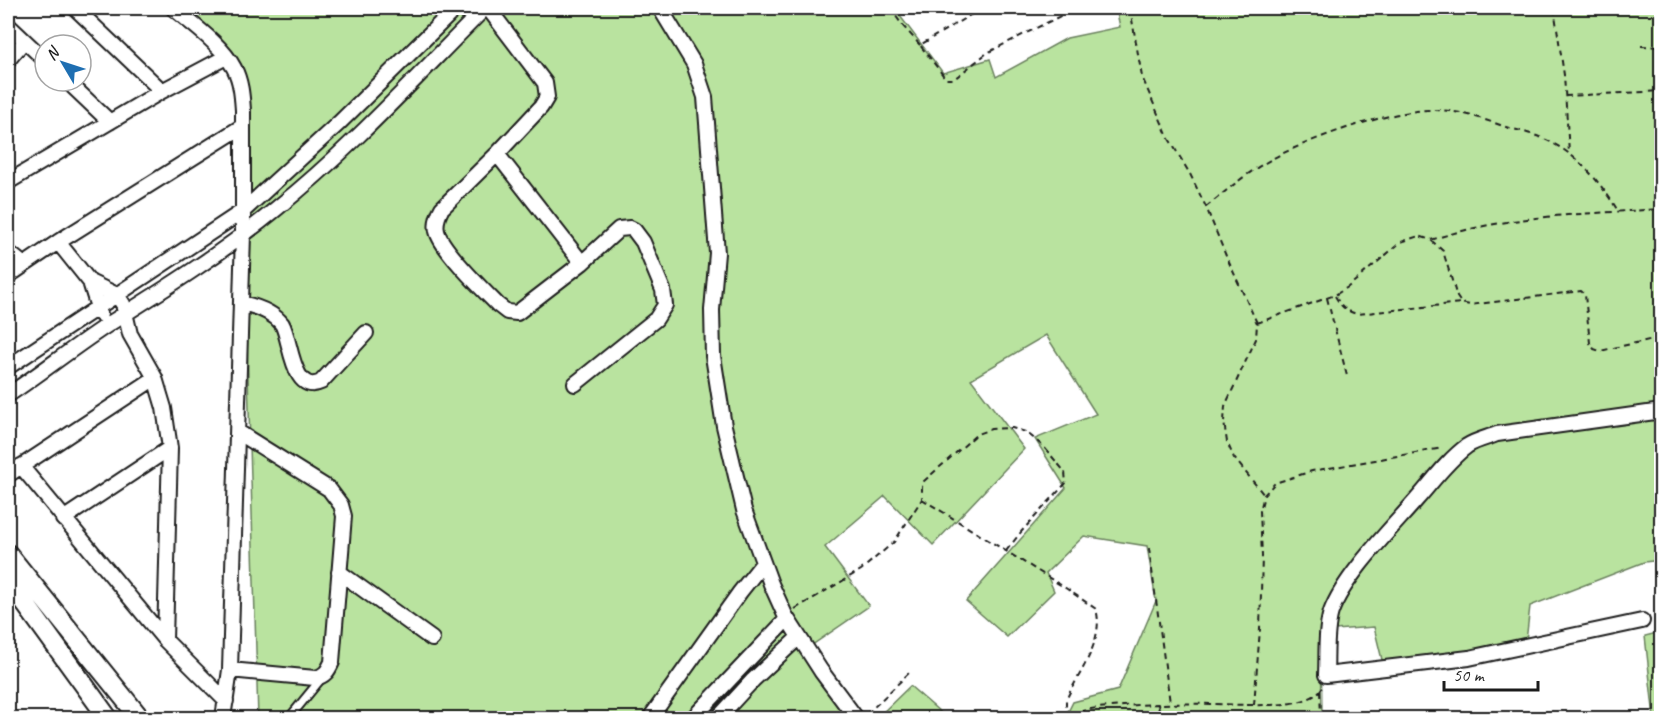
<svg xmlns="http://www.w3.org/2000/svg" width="1669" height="726" font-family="Caveat,sans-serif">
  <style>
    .green { fill: #b9e39f; stroke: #6a805e; stroke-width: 1.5 }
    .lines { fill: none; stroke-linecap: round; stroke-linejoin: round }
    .service-casing { stroke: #1c1c1c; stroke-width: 11 }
    .minor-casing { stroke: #1c1c1c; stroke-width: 18 }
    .tertiary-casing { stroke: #1c1c1c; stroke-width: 22 }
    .path { stroke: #1c1c1c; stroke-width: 2; stroke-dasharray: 6 4.5; stroke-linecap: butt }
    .service { stroke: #fff; stroke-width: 7 }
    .minor { stroke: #fff; stroke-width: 14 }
    .tertiary { stroke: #fff; stroke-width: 18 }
  </style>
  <rect width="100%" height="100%" fill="#fff"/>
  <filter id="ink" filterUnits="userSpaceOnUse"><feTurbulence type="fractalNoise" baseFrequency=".0167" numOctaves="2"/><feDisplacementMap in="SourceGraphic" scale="12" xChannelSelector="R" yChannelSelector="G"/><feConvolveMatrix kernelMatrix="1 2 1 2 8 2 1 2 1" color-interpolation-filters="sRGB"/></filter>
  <g filter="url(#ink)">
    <path class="green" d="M180,8h714l49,65 47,-14 6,18 71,-39 53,-11 -4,-19h545v552l-17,2 -114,44 -5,44 -139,26 -12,-49 -53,4 1,87h-257l8,-16 45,-12 38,-89 -9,-55 -63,-10 -38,37 8,18 -47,46 -41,-36 100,-113 -31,-49 61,-25 -50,-79 -75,44 53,70 -91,96 -48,-49 -60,51 44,59 -64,44 46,68h-593l-19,-651z
      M1661,632v86h-7l-9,-82z
      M910,686l37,32h-70z"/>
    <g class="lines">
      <g class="service-casing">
        <path id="service" d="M289,718l32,-39"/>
      </g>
      <g class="minor-casing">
        <path id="minor" d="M75,8l87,83
          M173,8c20,17 48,36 61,60 7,13 8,28 9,42v124l-13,436 -7,48
          M488,8l57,75 2,14 -6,10 -44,47 -55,54c-4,7 -7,14 -5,23 4,18 46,59 61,74l9,7 10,1 65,-50 37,-34 11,-1 4,2 9,12 20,48 2,15 -9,14 -81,65
          M660,8l34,56 11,33 12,156 -5,57 1,46 11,70 20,84 27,74 14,31 36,56 35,47
          M8,25l37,35
          M8,60l16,-19
          M67,81l43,41
          M497,154l85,109
          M8,182l154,-91 64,-34
          M58,242l32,40 10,32
          M8,252l16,13
          M8,276l50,-34 185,-116
          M90,282l27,13 6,9 7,30 25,44 9,30 6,40 -5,192
          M241,303c14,3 32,9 41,21 9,15 10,72 39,58l45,-49
          M8,367l235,-156 96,-88 117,-115
          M8,395c35,-23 68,-50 104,-73 56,-35 113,-71 164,-113 76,-61 141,-133 209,-201
          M21,466l144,174 61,61
          M8,475l147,-97
          M63,519l107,-71
          M339,572l93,67
          M1642,621l-173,37 -143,17c1,-21 -1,-43 5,-63 13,-36 60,-83 86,-113 15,-17 31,-39 50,-53 9,-6 20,-8 30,-12l165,-23
          M230,670l85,8c10,-2 13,-7 17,-16l12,-146 -3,-11 -12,-16 -91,-57
          M650,718l90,-126 23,-29
          M693,718l94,-99
          M718,718l35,-38 46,-43"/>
      </g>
      <g class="tertiary-casing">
        <path id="tertiary" d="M8,554l132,164
          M8,580l100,138"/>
      </g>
      <path class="path" d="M890,8l13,18 17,19
        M982,8l-62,37 26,34h8l33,-26 89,-45
        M1130,8l12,69 26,60 22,37 16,33 20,49 31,67 -1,16 -31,67 -1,16 3,20 7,16 30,37
        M1554,8l10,67 5,78
        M1641,46l21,1
        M1565,96l97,-5
        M1206,207c19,-15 38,-32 59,-44 36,-22 127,-54 169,-53 26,0 51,10 75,18 12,3 24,6 35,11 32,13 57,44 74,72
        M1431,240c75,-25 153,-26 231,-31
        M1335,296c6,10 10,15 22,18l104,-11
        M1327,298l20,78
        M1257,323l78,-28 13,-8 53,-45 18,-6 12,4 12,11 14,46 4,6 9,2 111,-14 4,4 5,48 4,6 6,2 62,-14
        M922,499l145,90 29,20c9,31 -18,65 -30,91v8l4,10
        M1149,548l21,155
        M795,609l66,-39 33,-28 28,-43v-12l1,-5 54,-48 14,-5 21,-1 14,4 17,14 22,26 1,11 -45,49 -15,19
        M1320,691l1,27
        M1158,704l2,14
        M1254,705l6,-76 2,-73 -2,-45 4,-16 11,-12 37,-12 131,-23
        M867,714l45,-44
        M1071,718c13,-12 34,-10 52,-12 29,-2 58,-3 87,-2 27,0 65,4 91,-3 10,-3 17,-6 22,-15"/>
      <use href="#service" class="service"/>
      <use href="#minor" class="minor"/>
      <use href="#tertiary" class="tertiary"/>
    </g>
  </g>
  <rect width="1669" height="726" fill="none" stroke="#fff" stroke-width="30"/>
  <rect x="15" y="15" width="1639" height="696" fill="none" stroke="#1c1c1c" stroke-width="2" filter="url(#ink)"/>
  <g transform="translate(63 63) rotate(309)"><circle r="28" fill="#ffffff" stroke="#a4a4a4" stroke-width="1.5"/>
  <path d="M0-4.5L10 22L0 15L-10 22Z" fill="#1f6fb2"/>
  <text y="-9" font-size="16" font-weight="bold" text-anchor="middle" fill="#1c1c1c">N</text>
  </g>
  <path d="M1444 681v9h94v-9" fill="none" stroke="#1c1c1c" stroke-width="3"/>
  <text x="1453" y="681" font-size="18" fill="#1c1c1c" stroke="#ffffff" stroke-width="4.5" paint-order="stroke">50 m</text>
</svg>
